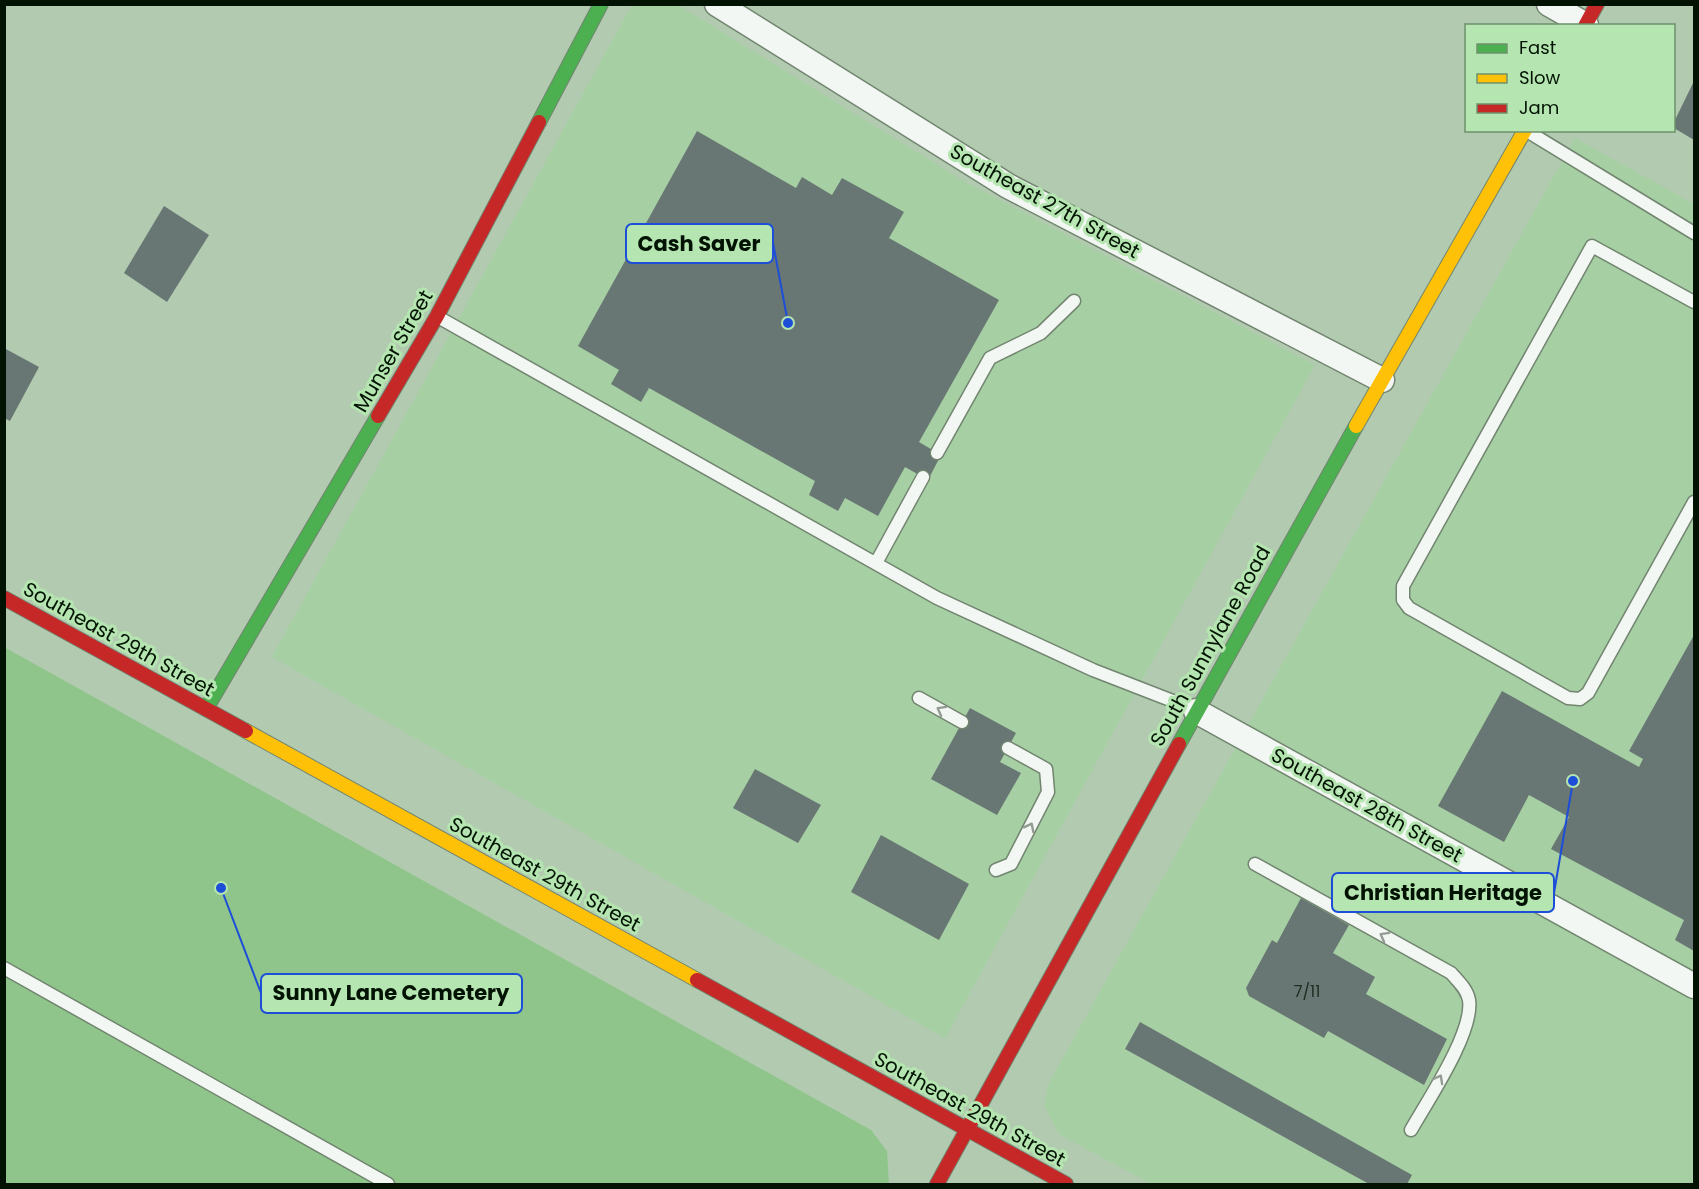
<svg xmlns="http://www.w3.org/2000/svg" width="1699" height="1189" font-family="Poppins,sans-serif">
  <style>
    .built { fill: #a6cfa3 }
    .green { fill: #8fc58b }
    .building { fill: #687774 }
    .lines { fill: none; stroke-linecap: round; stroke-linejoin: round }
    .lane-casing { stroke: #728570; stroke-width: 15 }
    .street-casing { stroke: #728570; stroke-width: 27 }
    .fast-casing { stroke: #728570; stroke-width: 16 }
    .slow-casing { stroke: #728570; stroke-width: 16 }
    .jam-casing { stroke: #728570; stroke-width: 16 }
    .lane { stroke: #f3f7f3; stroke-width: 12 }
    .street { stroke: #f3f7f3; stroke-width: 24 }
    .fast { stroke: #4caf50; stroke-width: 14 }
    .slow { stroke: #ffc107; stroke-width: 14 }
    .jam { stroke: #c62828; stroke-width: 14 }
    .oneway { stroke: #939c93 }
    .labels { text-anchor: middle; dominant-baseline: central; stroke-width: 6; stroke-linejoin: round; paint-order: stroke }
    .number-label { font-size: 16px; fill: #1c2c1f }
    .street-label { font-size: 20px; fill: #031303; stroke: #b5e5b0 }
    .leader { fill: none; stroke: #1d4ed8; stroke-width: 2 }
    .callout-dot { fill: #1d4ed8; stroke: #b5e5b0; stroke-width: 2 }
    .callout { fill: #b5e5b0; stroke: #1d4ed8; stroke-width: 2 }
    .callout-label { font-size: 21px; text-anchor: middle; font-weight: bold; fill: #031303 }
  </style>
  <rect width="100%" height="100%" fill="#b2cbb0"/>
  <path class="built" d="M632,5h46l289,178 348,182 -370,673 -673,-381z
    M1575,138l119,66v980h-543l-92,-50 -15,-29 5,-22z"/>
  <path class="green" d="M4,647l867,483 16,21 2,33h-884z"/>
  <path class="building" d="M1694,81v59l-20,-12v-6z
    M697,131l99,57 6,-11 30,18 10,-17 62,34 -15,26 110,62 -80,142 22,13 -13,25 -23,-13 -27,49 -33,-18 -7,13 -29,-16 6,-14 -166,-93 -8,14 -30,-18 8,-14 -41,-24z
    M164,206l45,29 -42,67 -43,-29z
    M4,348l35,19 -29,54 -6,-3z
    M1694,635v316l-19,-11 9,-20 -133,-71 18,-32 -40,-22 -25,47 -66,-36 64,-115 137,76 4,-8 -14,-8z
    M970,708l46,25 -16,29 21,11 -24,42 -66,-36z
    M755,769l66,36 -23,38 -65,-35z
    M881,835l88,49 -30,56 -88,-48z
    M1301,898l48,27 -16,28 42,24 -9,17 81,45 -23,46 -96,-54 -4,7 -75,-42 -3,-8 26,-48 5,3z
    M1140,1022l272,153 -5,9h-38l-244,-135z"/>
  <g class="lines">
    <g class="lane-casing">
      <path id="lane" d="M1527,131l167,102
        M1694,302l-102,-56 -189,340v14l6,8 159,90 12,1 8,-6 106,-191
        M438,317l499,281 156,72 103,40
        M937,453l53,-95 51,-25 33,-32
        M876,563l47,-86
        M919,698l43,24
        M1255,864l196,109c7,8 16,16 18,27 5,32 -41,100 -58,130
        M996,870l15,-6 37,-72 -2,-23 -38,-21
        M4,968l384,216"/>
    </g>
    <g class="street-casing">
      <path id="street" d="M717,4l291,182 374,194
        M1549,4l37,21
        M1196,711l498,275"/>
    </g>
    <g class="fast-casing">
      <path id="fast" d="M539,122l62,-118
        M206,709l172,-293
        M1179,744l177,-318"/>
    </g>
    <g class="slow-casing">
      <path id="slow" d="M1356,426l169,-296
        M246,731l451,249"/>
    </g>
    <g class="jam-casing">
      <path id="jam" d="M1585,26l12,-22
        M378,416l59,-100 102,-194
        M4,598l242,133
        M697,980l369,204
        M937,1184l242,-440"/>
    </g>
    <use href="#lane" class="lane"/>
    <use href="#street" class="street"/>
    <use href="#fast" class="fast"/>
    <use href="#slow" class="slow"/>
    <use href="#jam" class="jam"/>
  </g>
  <defs><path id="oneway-chevron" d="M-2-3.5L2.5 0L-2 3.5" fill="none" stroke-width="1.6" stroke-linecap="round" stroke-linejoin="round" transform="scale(1.5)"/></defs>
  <g class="oneway">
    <use href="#oneway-chevron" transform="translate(941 710) rotate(-151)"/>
    <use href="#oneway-chevron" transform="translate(1030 827) rotate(-63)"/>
    <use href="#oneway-chevron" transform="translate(1384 936) rotate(-151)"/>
    <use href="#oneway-chevron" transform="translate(1439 1079) rotate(-61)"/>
  </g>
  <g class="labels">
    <g class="number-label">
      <text x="1307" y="991">7/11</text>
    </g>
    <g class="street-label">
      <text transform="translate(1045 201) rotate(29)">Southeast 27th Street</text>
      <text transform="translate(393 351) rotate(-60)">Munser Street</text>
      <text transform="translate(119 639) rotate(29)">Southeast 29th Street</text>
      <text transform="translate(1210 646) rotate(-61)">South Sunnylane Road</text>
      <text transform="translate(1367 805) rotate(29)">Southeast 28th Street</text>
      <text transform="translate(545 874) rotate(29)">Southeast 29th Street</text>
      <text transform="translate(970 1109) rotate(29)">Southeast 29th Street</text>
    </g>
  </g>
  <path class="leader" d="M788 323L773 243M1573 781L1554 893M221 888L261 993"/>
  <g class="callout-dot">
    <circle cx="788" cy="323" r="6"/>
    <circle cx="1573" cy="781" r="6"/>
    <circle cx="221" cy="888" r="6"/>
  </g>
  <g class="callout">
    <rect x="626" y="224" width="147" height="39" rx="6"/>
    <rect x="1332" y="873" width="222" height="39" rx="6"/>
    <rect x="261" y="974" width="261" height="39" rx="6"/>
  </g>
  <g class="callout-label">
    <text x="699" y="251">Cash Saver</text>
    <text x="1443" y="900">Christian Heritage</text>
    <text x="391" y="1000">Sunny Lane Cemetery</text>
  </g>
  <rect width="1699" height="1189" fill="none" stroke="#031303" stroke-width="12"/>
  <rect x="1465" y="24" width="210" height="108" fill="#b5e5b0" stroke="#6e916b" stroke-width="1.5"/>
  <rect x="1477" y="44" width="30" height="9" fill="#4caf50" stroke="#6e916b" stroke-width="1.5"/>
  <text x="1519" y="54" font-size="18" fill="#031303">Fast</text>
  <rect x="1477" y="74" width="30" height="9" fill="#ffc107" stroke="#6e916b" stroke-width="1.5"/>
  <text x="1519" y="84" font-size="18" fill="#031303">Slow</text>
  <rect x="1477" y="104" width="30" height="9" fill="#c62828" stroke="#6e916b" stroke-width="1.5"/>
  <text x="1519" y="114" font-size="18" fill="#031303">Jam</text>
</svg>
